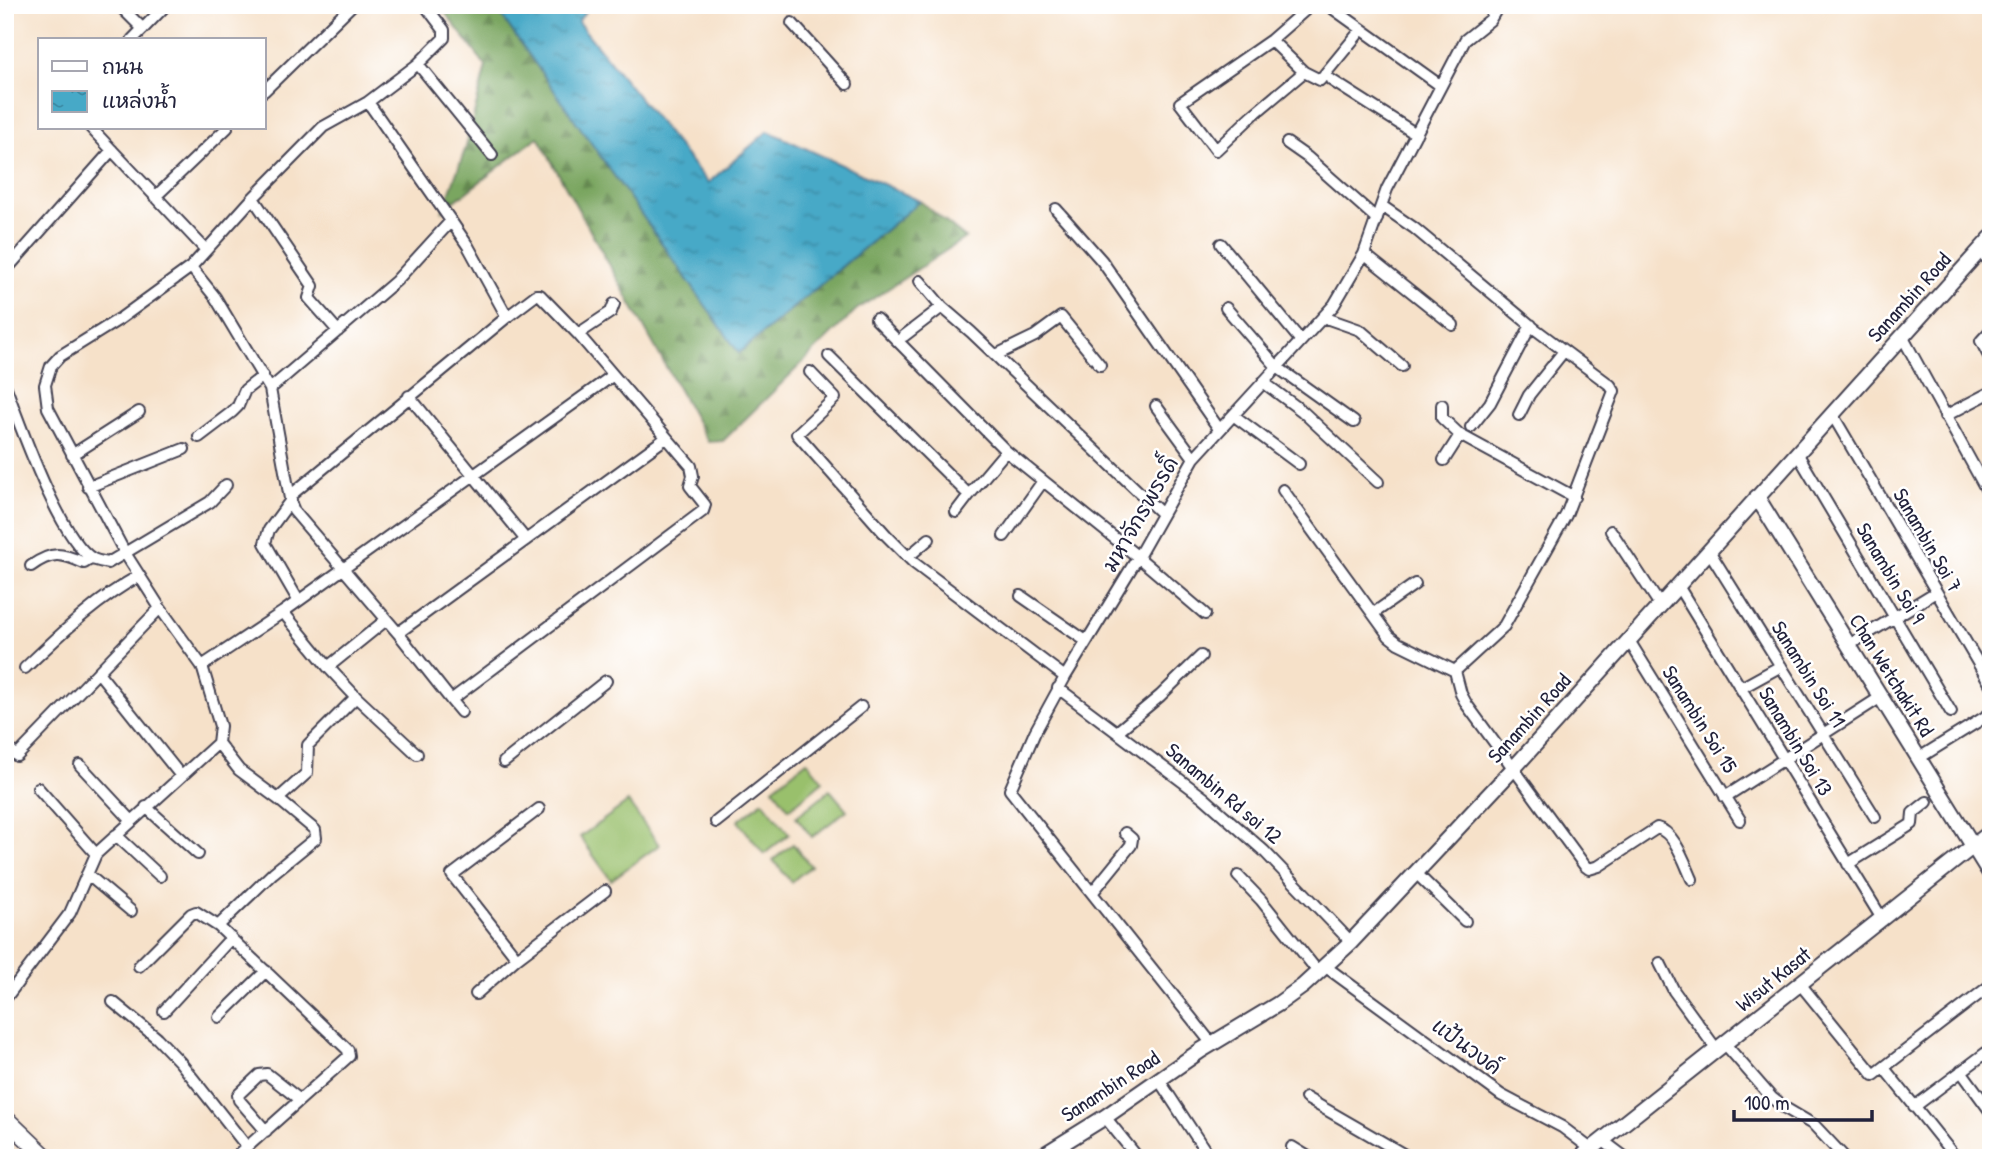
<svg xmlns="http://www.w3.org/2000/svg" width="1996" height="1163" font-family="'Patrick Hand','Playpen Sans Thai',sans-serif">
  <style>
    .forest { fill: url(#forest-firs); stroke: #4e644e; stroke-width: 2 }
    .garden { fill: #99c06c; stroke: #5e7154; stroke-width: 2 }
    .water { fill: url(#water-ripples); stroke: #346681; stroke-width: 2 }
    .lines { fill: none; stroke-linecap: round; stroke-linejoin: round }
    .minor-casing { stroke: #423f50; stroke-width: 14 }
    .tertiary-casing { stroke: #423f50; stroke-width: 18 }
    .secondary-casing { stroke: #423f50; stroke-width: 19 }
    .minor { stroke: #fff; stroke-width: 10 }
    .tertiary { stroke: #fff; stroke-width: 14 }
    .secondary { stroke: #fff; stroke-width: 16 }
    .labels { text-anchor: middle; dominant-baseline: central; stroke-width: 5; stroke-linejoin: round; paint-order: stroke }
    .street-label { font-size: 21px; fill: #22223b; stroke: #fff }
  </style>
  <defs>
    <pattern id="forest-firs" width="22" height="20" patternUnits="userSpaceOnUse" patternTransform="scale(1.75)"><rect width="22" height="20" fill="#7aa660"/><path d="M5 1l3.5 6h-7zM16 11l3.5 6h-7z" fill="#648750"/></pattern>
    <pattern id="water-ripples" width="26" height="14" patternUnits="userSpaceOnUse" patternTransform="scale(1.75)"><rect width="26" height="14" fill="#47a9c7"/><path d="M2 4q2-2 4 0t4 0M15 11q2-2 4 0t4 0" fill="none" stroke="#3b89a3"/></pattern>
  </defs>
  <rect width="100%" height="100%" fill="#fff"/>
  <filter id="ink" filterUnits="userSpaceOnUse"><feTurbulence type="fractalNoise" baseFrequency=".0143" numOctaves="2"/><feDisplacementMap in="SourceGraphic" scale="14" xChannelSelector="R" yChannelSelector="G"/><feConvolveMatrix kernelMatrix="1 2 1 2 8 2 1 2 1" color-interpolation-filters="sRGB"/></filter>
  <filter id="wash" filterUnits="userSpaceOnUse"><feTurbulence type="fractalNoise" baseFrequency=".00686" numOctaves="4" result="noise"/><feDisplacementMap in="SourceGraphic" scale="28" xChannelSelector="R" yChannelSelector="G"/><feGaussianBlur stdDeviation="1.57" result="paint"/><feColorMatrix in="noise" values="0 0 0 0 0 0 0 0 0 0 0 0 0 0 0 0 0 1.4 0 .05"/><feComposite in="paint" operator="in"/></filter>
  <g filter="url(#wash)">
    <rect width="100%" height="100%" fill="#f6e1c9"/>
    <path class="forest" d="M439,5h55l245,348 181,-152 45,37 -109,72 -133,131 -15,1 -170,-305 -95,73 23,-63 20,-81z"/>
    <path class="garden" d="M807,761l16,20 -34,28 -16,-21z
      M830,790l17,20 -35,27 -16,-20z
      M763,801l26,33 -25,20 -26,-33z
      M628,802l31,43 -48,35 -31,-43z
      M793,844l18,22 -20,16 -18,-22z"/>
    <path class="water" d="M494,5h96l-12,17 130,161 60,-52 152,70 -181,152z"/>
  </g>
  <g filter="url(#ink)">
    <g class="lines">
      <g class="minor-casing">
        <path id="minor" d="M119,5l24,24
          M1328,5l113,81
          M5,6l1,-1
          M792,23l55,61
          M132,40l34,-35
          M1271,40l33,32 16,8 41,-50
          M418,64l74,91
          M1304,72l-51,43 -37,35 -36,-47 91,-63 40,-35
          M1331,80l85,54
          M264,91l88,-86
          M368,102l83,119
          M91,128l115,122
          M1287,143l20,14 70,62
          M155,197l72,-69
          M253,198l60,88 -4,12 29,33
          M1382,206l32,22 121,101 75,56 4,6 -48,124 -62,111 -49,45 6,23 6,11 118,161 4,3 10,-3 58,-38c18,4 28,36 35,51
          M1056,209l46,52 117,168
          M1221,244l80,97
          M1979,251l12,11
          M1364,254l89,71
          M191,267l24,30 55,92 21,115 3,7 104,122 53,67
          M5,271l107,-121
          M920,281l22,26 29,25 191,182
          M1226,308l51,59 77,55
          M1323,317l37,13 42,36
          M876,319l130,132 132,106 67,57
          M1991,330l-10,11 10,19
          M578,334l33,-22 3,-8
          M904,336l38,-29
          M1902,336l89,162
          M996,355l39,-19 26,-19 39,48
          M829,356l140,139 37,-44
          M810,372l25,26 -38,36 89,101 28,28 151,114
          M1263,382l39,29 76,71
          M5,385c14,37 55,155 88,174 4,2 11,3 15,4l102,-61 16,-17
          M270,389l126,-108 55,-60 17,25 39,71
          M409,396l117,144
          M1442,405v13l18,17 114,62
          M1156,406l38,52
          M1832,414l159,271
          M1233,415l66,49
          M1519,415l10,-20 35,-44
          M1945,416l46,-24
          M1471,427l19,-24 41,-78
          M199,437l33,-25 6,-6 7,-16 18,-14
          M1797,453l154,259
          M72,455l67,-43
          M1444,460l16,-25
          M88,487l96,-38
          M1283,490l106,146 9,7 57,28
          M291,495l216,-178 29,-22h4l38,39 113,132 2,10 -3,10 15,19 -2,6 -252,189 10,12
          M291,500l-22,30 -4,13 33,57
          M956,512l13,-17
          M1611,531l49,74
          M1004,536l39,-55
          M1709,551l166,266
          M908,557l21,-18
          M31,566c21,-15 30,-13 53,-3l8,-5
          M1678,586l203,331
          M1021,596l65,45
          M283,612l45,55
          M1374,613l41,-29
          M386,620l-58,47 28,30 61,57
          M398,633l268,-195
          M1628,639l112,181
          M1849,645l87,-53
          M202,666l81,-54 329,-236
          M25,668c36,-34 70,-68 114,-92
          M98,672l83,104
          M1058,688l145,109 61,54 87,91
          M1741,688l40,-22
          M1118,731l42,-35 41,-40
          M5,745l12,11 143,-148
          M1919,758l71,-44
          M504,762l102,-81
          M80,765l51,55
          M38,788l58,66
          M1725,797l156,-100
          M278,799l29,-26 1,-28 48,-48
          M146,807l52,47
          M716,822l145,-115
          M116,835l44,41
          M1848,864l64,-40 1,-11 14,-11
          M1416,873l49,48
          M87,874l44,37
          M1238,876l23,24 58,73
          M1092,893l39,-48 1,-6 -7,-6
          M517,958l-65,-83 87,-66
          M1660,963l14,28 43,59
          M139,966l52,-52 5,-2 22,14
          M1326,967l175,128 61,32 29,22
          M1801,985l73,90 117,-90
          M476,994l41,-36 88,-67
          M5,999l65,-86 26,-59 122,-111
          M113,1002l44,36 23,24 67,85
          M164,1011l67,-73
          M219,1017l47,-46
          M1212,1044l-202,-254 25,-58 30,-55 73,-120 56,-99 140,-153 30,-51 23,-65 78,-149 25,-20 9,-15
          M1725,1044l47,54 13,10 29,17 31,33
          M1884,1068l72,90
          M1961,1071l30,41
          M1159,1080l51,78
          M1306,1098l104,60
          M1914,1107l77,-58
          M1105,1117l33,41
          M266,1131l-27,-31 -1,-5 21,-20 8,-1 33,26
          M1602,1140l24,18
          M1292,1147l18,11
          M235,1158l114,-102 -1,-6 -130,-124 55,-53 43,-35 -1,-8 -37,-31 -39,-29 -21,-27 2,-17 -18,-60 -42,-58 -35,-55 -77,-145 -3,-23 6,-19 9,-10 61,-38 70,-51 62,-69 70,-71 45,-25 50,-38 26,-26v-8l-19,-25"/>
      </g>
      <g class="tertiary-casing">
        <path id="tertiary" d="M1757,497l234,378
          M1039,1158l66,-41 95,-66 78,-47 25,-18 48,-44 162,-173 478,-531
          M1580,1158l411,-326"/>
      </g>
      <g class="secondary-casing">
        <path id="secondary" d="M5,1118l42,40
          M5,1152l6,6"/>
      </g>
      <use href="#minor" class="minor"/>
      <use href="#tertiary" class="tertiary"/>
      <use href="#secondary" class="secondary"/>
    </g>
  </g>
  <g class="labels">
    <g class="street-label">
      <text transform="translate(1909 297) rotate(-48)">Sanambin Road</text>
      <text transform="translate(1140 514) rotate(-60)">มหาจักรพรรดิ์</text>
      <text transform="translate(1928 540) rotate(60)">Sanambin Soi 7</text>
      <text transform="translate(1891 573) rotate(59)">Sanambin Soi 9</text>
      <text transform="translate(1809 674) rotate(58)">Sanambin Soi 11</text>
      <text transform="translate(1892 675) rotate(58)">Chan Wetchakit Rd</text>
      <text transform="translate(1529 718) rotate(-48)">Sanambin Road</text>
      <text transform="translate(1700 719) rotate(58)">Sanambin Soi 15</text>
      <text transform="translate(1796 741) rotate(59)">Sanambin Soi 13</text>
      <text transform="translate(1224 793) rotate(40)">Sanambin Rd soi 12</text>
      <text transform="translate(1773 979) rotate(-39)">Wisut Kasat</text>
      <text transform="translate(1467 1046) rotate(36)">แป้นวงค์</text>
      <text transform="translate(1110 1086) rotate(-33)">Sanambin Road</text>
    </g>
  </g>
  <rect width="1996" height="1163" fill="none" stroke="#fff" stroke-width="28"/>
  <rect x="38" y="38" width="228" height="91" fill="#ffffff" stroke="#a7a7b1" stroke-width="2"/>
  <rect x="52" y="61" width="35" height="10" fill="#ffffff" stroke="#a7a7b1" stroke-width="2"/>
  <text x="102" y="74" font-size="21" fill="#22223b">ถนน</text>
  <rect x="52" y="91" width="35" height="21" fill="url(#water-ripples)" stroke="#a7a7b1" stroke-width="2"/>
  <text x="102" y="108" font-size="21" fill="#22223b">แหล่งน้ำ</text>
  <path d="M1734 1110v10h138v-10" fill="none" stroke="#22223b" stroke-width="3.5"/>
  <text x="1744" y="1110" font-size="21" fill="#22223b" stroke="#ffffff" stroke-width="5" paint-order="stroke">100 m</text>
</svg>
